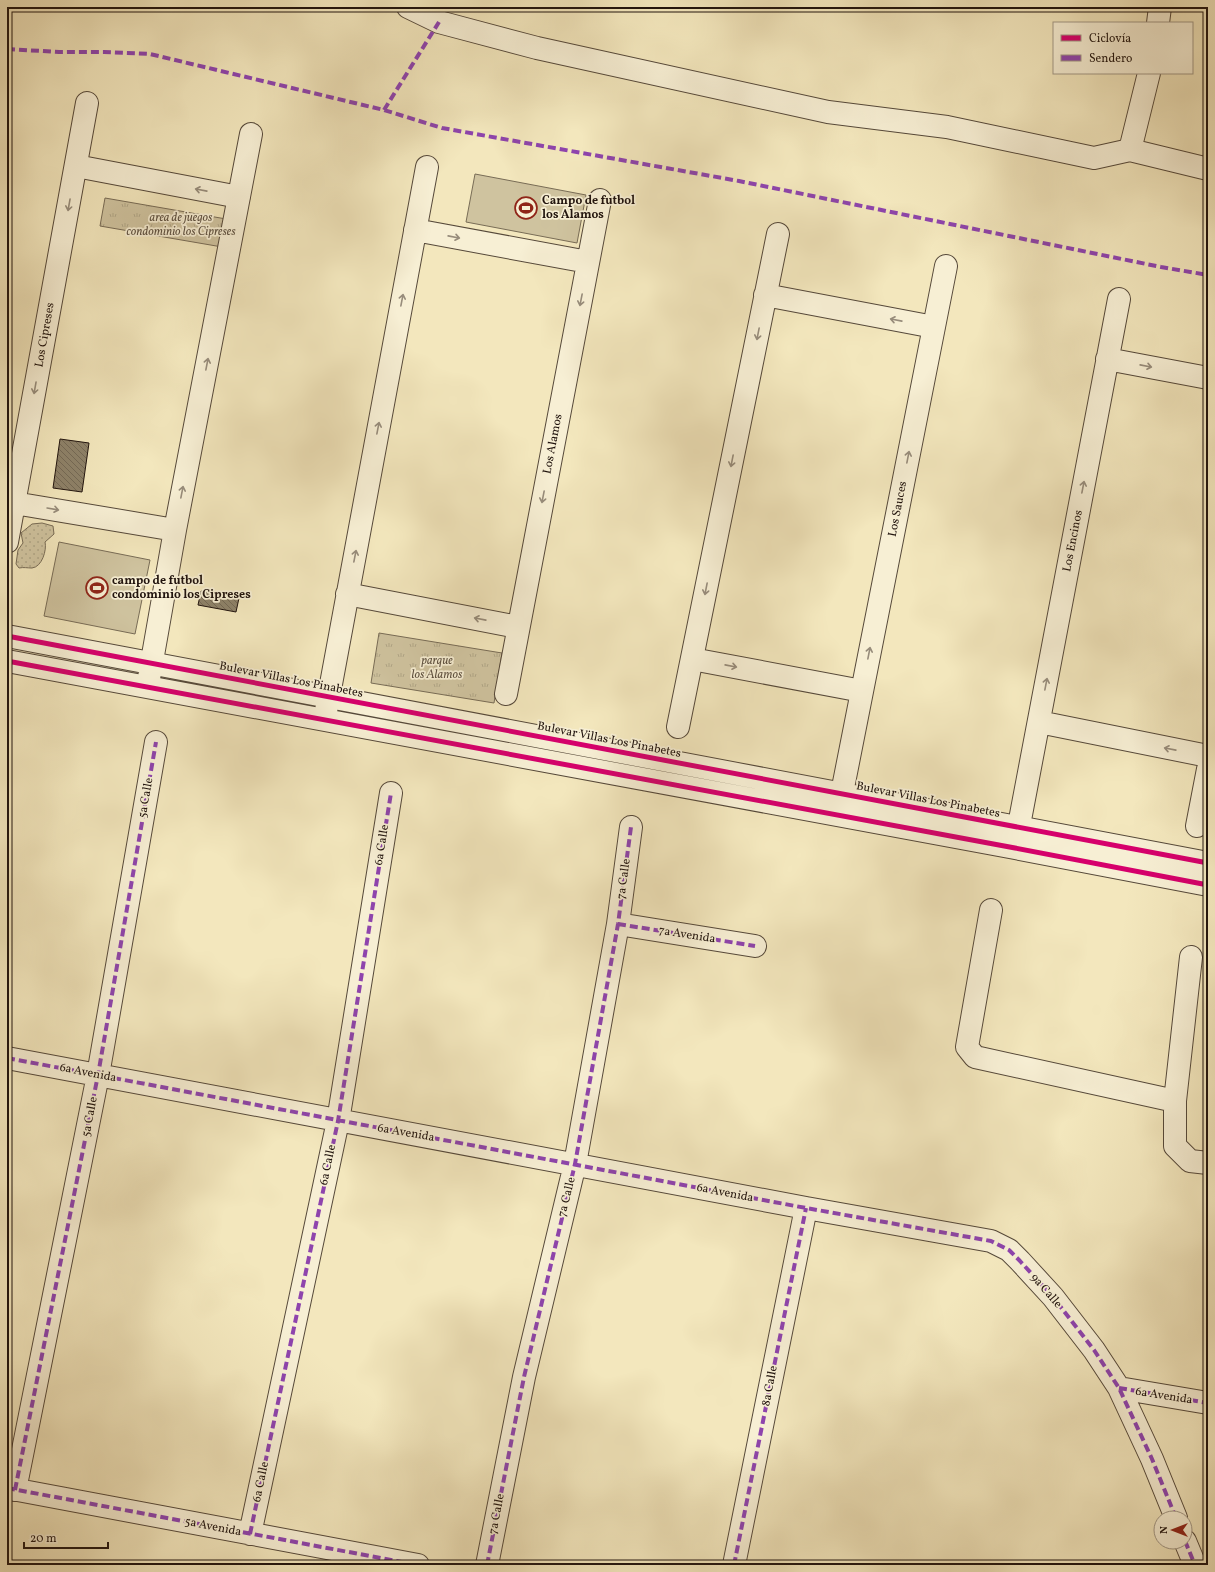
<svg xmlns="http://www.w3.org/2000/svg" width="1215" height="1572" font-family="Vollkorn,serif">
  <style>
    .grass { fill: url(#grass-dots); stroke: #786c56 }
    .park { fill: url(#park-tufts); stroke: #786c56 }
    .pitch { fill: #cfc39f; stroke: #786c56 }
    .building { fill: url(#building-back-hatch); stroke: #21140e }
    .lines { fill: none; stroke-linecap: round; stroke-linejoin: round }
    .minor-casing { stroke: #56493a; stroke-width: 24 }
    .minor { stroke: #f7efd4; stroke-width: 22 }
    .quiet { stroke: #8e44ad; stroke-width: 4; stroke-dasharray: 8 4; stroke-linecap: butt }
    .cycleway-casing { stroke: #f7efd4; stroke-width: 8 }
    .cycleway { stroke: #d6006c; stroke-width: 5 }
    .oneway { stroke: #978c7b }
    .labels { text-anchor: middle; dominant-baseline: central; stroke-width: 3.5; stroke-linejoin: round; paint-order: stroke }
    .poi-label { font-size: 12px; font-weight: bold; fill: #21140e; stroke: #f7efd4; text-anchor: start }
    .park-label { font-size: 12px; font-style: italic; fill: #5e5141; stroke: #f7efd4 }
    .street-label { font-size: 12px; fill: #21140e; stroke: #f7efd4 }
  </style>
  <defs>
    <pattern id="grass-dots" width="8" height="8" patternUnits="userSpaceOnUse"><rect width="8" height="8" fill="#cfc39f"/><path d="M2 2h.1M6 6h.1" fill="none" stroke="#b1a788" stroke-width="1.8" stroke-linecap="round"/></pattern>
    <pattern id="park-tufts" width="24" height="20" patternUnits="userSpaceOnUse"><rect width="24" height="20" fill="#cfc39f"/><path d="M3 7l-1-3M5 7V3M7 7l1-3M15 17l-1-3M17 17v-4M19 17l1-3" fill="none" stroke="#b1a788"/></pattern>
    <pattern id="building-back-hatch" width="6" height="6" patternUnits="userSpaceOnUse"><rect width="6" height="6" fill="#8e8269"/><path d="M-1 5l2 2M0 0l6 6M5-1l2 2" fill="none" stroke="#746955"/></pattern>
  </defs>
  <rect width="100%" height="100%" fill="#f3e7bd"/>
  <filter id="stains"><feTurbulence type="fractalNoise" baseFrequency=".005" numOctaves="4"/><feColorMatrix values="0 0 0 0 .2 0 0 0 0 .09 0 0 0 0 .02 0 0 0 .5 -.17"/></filter>
  <radialGradient id="worn" r=".72"><stop offset=".6" stop-color="#630" stop-opacity="0"/><stop offset="1" stop-color="#630" stop-opacity=".3"/></radialGradient>
  <path class="grass" d="M42,523l11,3 1,8 -9,8c2,8 -3,25 -13,26 -5,0 -8,-1 -13,0l-3,-4 2,-14 5,-7 -2,-10 11,-9z"/>
  <path class="park" d="M105,198l127,22 -4,28 -128,-22z
    M379,633l123,20 -8,50 -123,-20z"/>
  <path class="pitch" d="M475,174l111,21 -9,48 -111,-21z
    M59,542l91,18 -15,74 -91,-18z"/>
  <path class="building" d="M60,439l29,4 -7,49 -29,-4z
    M201,591l38,7 -3,14 -38,-7z"/>
  <g class="lines">
    <g class="minor-casing">
      <path id="minor" d="M408,7l31,15 98,26 291,64 119,15 147,31 36,-8 78,19
        M1158,23l2,-16
        M1130,150l19,-77
        M76,166l163,31
        M415,230l173,32
        M765,295l169,32
        M1107,359l101,19
        M14,503l161,27
        M7,542l80,-439
        M347,594l171,33
        M7,636l1201,227
        M692,659l170,32
        M7,661l1008,187 193,37
        M149,678l26,-148 76,-396
        M506,694l94,-494
        M326,711l101,-544
        M1039,722l169,34
        M678,727l100,-493
        M839,808l107,-542
        M1197,826l11,-57
        M1016,841l103,-542
        M991,910l-24,137 8,10 200,44
        M618,924l137,22
        M1191,957l-16,144v45l15,15 18,2
        M7,1058l799,150 185,33 18,9 11,11 33,36 41,53 25,38 33,71 24,59
        M1119,1388l89,15
        M7,1488l411,77
        M15,1490l83,-415 58,-333
        M250,1534l88,-413 53,-328
        M1185,1541l10,24
        M487,1565l37,-188 51,-213 43,-240 13,-97
        M734,1565l72,-357"/>
    </g>
    <use href="#minor" class="minor"/>
    <path class="quiet" d="M7,49l52,3h45l46,2 234,56 58,18 297,53 422,86 47,8
      M384,110l55,-88
      M618,924l137,22
      M7,1058l799,150 185,33 18,9 11,11 33,36 41,53 25,38 33,71 24,59
      M1119,1388l89,15
      M7,1488l411,77
      M15,1490l83,-415 58,-333
      M250,1534l88,-413 53,-328
      M1185,1541l10,24
      M487,1565l37,-188 51,-213 43,-240 13,-97
      M734,1565l72,-357"/>
    <g class="cycleway-casing">
      <path id="cycleway" d="M7,636l1201,227
        M7,661l1008,187 193,37"/>
    </g>
    <use href="#cycleway" class="cycleway"/>
  </g>
  <defs><path id="oneway-shaft" d="M-6 0H5M1.5-3L5.5 0L1.5 3" fill="none" stroke-width="1.6" stroke-linecap="round" stroke-linejoin="round"/></defs>
  <g class="oneway">
    <use href="#oneway-shaft" transform="translate(201 190) rotate(-169)"/>
    <use href="#oneway-shaft" transform="translate(69 205) rotate(100)"/>
    <use href="#oneway-shaft" transform="translate(454 237) rotate(11)"/>
    <use href="#oneway-shaft" transform="translate(402 300) rotate(-79)"/>
    <use href="#oneway-shaft" transform="translate(581 300) rotate(101)"/>
    <use href="#oneway-shaft" transform="translate(896 320) rotate(-169)"/>
    <use href="#oneway-shaft" transform="translate(758 334) rotate(101)"/>
    <use href="#oneway-shaft" transform="translate(207 364) rotate(-79)"/>
    <use href="#oneway-shaft" transform="translate(1146 366) rotate(11)"/>
    <use href="#oneway-shaft" transform="translate(35 388) rotate(100)"/>
    <use href="#oneway-shaft" transform="translate(378 428) rotate(-79)"/>
    <use href="#oneway-shaft" transform="translate(908 457) rotate(-79)"/>
    <use href="#oneway-shaft" transform="translate(732 461) rotate(101)"/>
    <use href="#oneway-shaft" transform="translate(1083 487) rotate(-79)"/>
    <use href="#oneway-shaft" transform="translate(182 492) rotate(-79)"/>
    <use href="#oneway-shaft" transform="translate(543 497) rotate(101)"/>
    <use href="#oneway-shaft" transform="translate(53 509) rotate(10)"/>
    <use href="#oneway-shaft" transform="translate(355 556) rotate(-79)"/>
    <use href="#oneway-shaft" transform="translate(706 589) rotate(101)"/>
    <use href="#oneway-shaft" transform="translate(480 619) rotate(-169)"/>
    <use href="#oneway-shaft" transform="translate(869 653) rotate(-79)"/>
    <use href="#oneway-shaft" transform="translate(731 666) rotate(11)"/>
    <use href="#oneway-shaft" transform="translate(1046 684) rotate(-79)"/>
    <use href="#oneway-shaft" transform="translate(1170 749) rotate(-169)"/>
  </g>
  <defs>
    <g id="stadium-ring" transform="scale(1.15)"><circle r="9.5" fill="#f7efd4" stroke="#8f2418" stroke-width="1.5"/><path d="M0-5a6.5 5 0 1 0 0 10a6.5 5 0 1 0 0-10ZM-3.5-1.8h7v3.6h-7Z" fill="#8f2418"/></g>
  </defs>
  <g fill-rule="evenodd">
    <use href="#stadium-ring" x="526" y="208"/>
    <use href="#stadium-ring" x="97" y="588"/>
  </g>
  <g class="labels">
    <g class="poi-label">
      <text x="542" y="201">Campo de futbol<tspan x="542" dy="14">los Alamos</tspan></text>
      <text x="112" y="581">campo de futbol<tspan x="112" dy="14">condominio los Cipreses</tspan></text>
    </g>
    <g class="park-label">
      <text x="181" y="218">area de juegos<tspan x="181" dy="14">condominio los Cipreses</tspan></text>
      <text x="437" y="661">parque<tspan x="437" dy="14">los Alamos</tspan></text>
    </g>
    <g class="street-label">
      <text transform="translate(45 335) rotate(-80)">Los Cipreses</text>
      <text transform="translate(553 444) rotate(-79)">Los Alamos</text>
      <text transform="translate(898 509) rotate(-79)">Los Sauces</text>
      <text transform="translate(1073 541) rotate(-79)">Los Encinos</text>
      <text transform="translate(291 680) rotate(11)">Bulevar Villas Los Pinabetes</text>
      <text transform="translate(609 740) rotate(11)">Bulevar Villas Los Pinabetes</text>
      <text transform="translate(146 798) rotate(-80)">5a Calle</text>
      <text transform="translate(928 800) rotate(11)">Bulevar Villas Los Pinabetes</text>
      <text transform="translate(382 845) rotate(-81)">6a Calle</text>
      <text transform="translate(624 879) rotate(-82)">7a Calle</text>
      <text transform="translate(687 935) rotate(9)">7a Avenida</text>
      <text transform="translate(88 1073) rotate(11)">6a Avenida</text>
      <text transform="translate(90 1117) rotate(-79)">5a Calle</text>
      <text transform="translate(406 1133) rotate(10)">6a Avenida</text>
      <text transform="translate(328 1165) rotate(-78)">6a Calle</text>
      <text transform="translate(725 1193) rotate(11)">6a Avenida</text>
      <text transform="translate(567 1197) rotate(-76)">7a Calle</text>
      <text transform="translate(1046 1291) rotate(49)">9a Calle</text>
      <text transform="translate(770 1386) rotate(-79)">8a Calle</text>
      <text transform="translate(1164 1396) rotate(9)">6a Avenida</text>
      <text transform="translate(261 1482) rotate(-78)">6a Calle</text>
      <text transform="translate(497 1514) rotate(-79)">7a Calle</text>
      <text transform="translate(213 1527) rotate(11)">5a Avenida</text>
    </g>
  </g>
  <rect width="1215" height="1572" fill="none" stroke="#f3e7bd" stroke-width="24"/>
  <rect x="8" y="8" width="1199" height="1556" fill="none" stroke="#21140e" stroke-width="2"/>
  <rect x="12" y="12" width="1191" height="1548" fill="none" stroke="#21140e"/>
  <rect x="1053" y="22" width="140" height="52" fill="#f7efd4" stroke="#a19785"/>
  <rect x="1061" y="35" width="20" height="6" fill="#d6006c" stroke="#a19785"/>
  <text x="1089" y="42" font-size="12" fill="#21140e">Ciclovía</text>
  <rect x="1061" y="55" width="20" height="6" fill="#8e44ad" stroke="#a19785"/>
  <text x="1089" y="62" font-size="12" fill="#21140e">Sendero</text>
  <g transform="translate(1173 1530) rotate(270)"><circle r="19" fill="#f7efd4" stroke="#a19785"/>
  <path d="M0-3L7 15L0 10L-7 15Z" fill="#8f2418"/>
  <text y="-6" font-size="11" font-weight="bold" text-anchor="middle" fill="#21140e">N</text>
  </g>
  <path d="M24 1542v6h84v-6" fill="none" stroke="#21140e" stroke-width="2"/>
  <text x="30" y="1542" font-size="12" fill="#21140e" stroke="#f7efd4" stroke-width="3" paint-order="stroke">20 m</text>
  <rect width="100%" height="100%" filter="url(#stains)"/>
  <rect width="100%" height="100%" fill="url(#worn)"/>
</svg>
